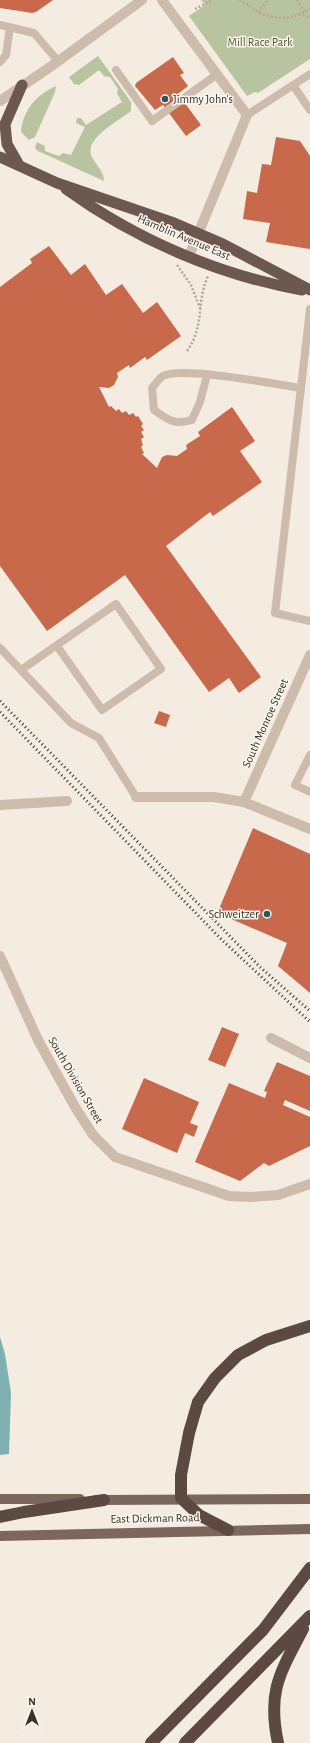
<svg xmlns="http://www.w3.org/2000/svg" width="310" height="1743" font-family="'Alegreya Sans',sans-serif">
  <style>
    .green { fill: #b8c4a0 }
    .water { fill: #7fb0b2 }
    .building { fill: #c8694b }
    .lines { fill: none; stroke-linecap: round; stroke-linejoin: round }
    .path { stroke: #b9a596; stroke-width: 2.5; stroke-dasharray: 2 2; stroke-linecap: butt }
    .service { stroke: #cdbbac; stroke-width: 8 }
    .minor { stroke: #cdbbac; stroke-width: 10 }
    .tertiary { stroke: #cdbbac; stroke-width: 10 }
    .primary { stroke: #7d675c; stroke-width: 10 }
    .trunk { stroke: #6c584f; stroke-width: 11 }
    .motorway { stroke: #5c4a42; stroke-width: 12 }
    .rail { stroke: #3b302b; stroke-width: 3; stroke-dasharray: 1 3; stroke-linecap: butt }
    .poi-dot { fill: #1f5a5e; stroke: #fbf5ee; stroke-width: 1.5 }
    .labels { text-anchor: middle; dominant-baseline: central; stroke-width: 3; stroke-linejoin: round; paint-order: stroke }
    .park-label { font-size: 12px; fill: #4a5a2e; stroke: #fbf5ee }
    .poi-label { font-size: 12px; fill: #3b302b; stroke: #fbf5ee; text-anchor: start }
    .street-label { font-size: 12px; fill: #3b302b; stroke: #fbf5ee }
  </style>
  <rect width="100%" height="100%" fill="#f4ebe1"/>
  <path class="green" d="M201,0h109v59l-52,34 -3,-1 -8,4 -58,-80 16,-11z
    M98,56l33,46v9c-12,10 -51,29 -38,48 4,7 11,13 11,22l-66,-30 -3,-3 2,-6 8,4v5l14,5 4,-3 8,2 14,-28 -9,-4 1,-5h4l5,7 36,-23 -5,-9 1,-4 -8,-12 -6,-1 -5,-6 -20,15 -5,-1 -5,-7z
    M56,86l-1,6 -20,45 -6,3 -8,-8c2,-22 15,-37 35,-46z"/>
  <path class="water" d="M0,1337l5,17 6,39 -2,61 -9,1z"/>
  <path class="building" d="M0,0h53l-17,12 -4,1 -32,-5z
    M173,57l11,16 -4,2 8,11 -10,8 23,31 -15,11 -23,-31 -8,5 -20,-24 1,-3z
    M276,137l24,4 10,15v93l-44,-7 4,-19 -27,-4 4,-28 10,2 5,-29 9,1z
    M49,246l22,29 14,-11 21,31 16,-11 21,29 14,-11 24,34 -34,24 -2,-3 -15,11 -1,-3 -12,8 1,4 -4,8 -5,3 -10,-1 10,20 2,-1 5,5 3,-2 3,4 4,-2 3,4 4,-2 3,4 2,-1 5,8 -2,2 3,4 -3,2 3,5 -3,2 2,6 -2,2 3,6 -2,1 15,14 5,-11 5,-2 10,1 10,-7 -1,-4 14,-9 -2,-4 34,-25 23,34 -15,10 22,31 -49,34 -3,-4 -44,34 95,131 -22,16 -10,-15 -20,14 -84,-117 -78,56 -47,-65v-279l32,-24 -2,-4z
    M159,711l11,4 -4,12 -12,-4z
    M253,828l57,26v139l-32,-27 9,-23 -58,-25 -10,-9z
    M222,1027l17,7 -14,33 -17,-7z
    M277,1062l33,14v35l-25,-11 -2,5 27,12v29l-41,20 -5,-3 -24,18 -45,-19 34,-79 36,15 2,-6 -3,-1z
    M144,1078l55,24 -9,21 8,3 -4,11 -9,-4 -8,20 -55,-24z"/>
  <g class="lines">
    <path class="path" d="M239,0c6,3 11,6 16,10 18,11 38,10 55,-1
      M297,0l8,12
      M195,9l18,-9
      M258,12l10,-12
      M299,14l11,4
      M177,265l14,20 9,23
      M187,351c18,-25 9,-49 21,-75"/>
    <path class="service" d="M0,25l34,8 24,28
      M0,62l6,-7 4,-28
      M116,70l36,51 64,-46
      M293,85l17,25
      M247,115l63,-41
      M310,309l-35,304 35,8
      M207,375l-7,27 -8,18c-18,5 -24,0 -38,-10l-2,-22c3,-3 7,-10 11,-12 19,-10 112,8 137,12
      M0,648l71,75 28,15 37,59
      M21,670l95,-66 45,65 -59,41 -45,-64
      M310,755l-15,30 15,7"/>
    <path class="minor" d="M162,0l85,115 -58,141
      M136,797h78l30,5 66,27
      M244,802l66,-147
      M0,805l67,-4
      M0,956l38,84 37,67 18,28 22,22 114,39 22,1 27,-2 32,-11
      M271,1038l39,20"/>
    <path class="tertiary" d="M0,101l53,-36 89,-65"/>
    <path class="primary" d="M0,1499h80
      M96,1500l214,-1
      M0,1536l310,-7"/>
    <path class="trunk" d="M0,157l57,26 117,40 49,21 87,46
      M19,165l-12,-21 -2,-20 17,-39
      M66,189c69,50 152,86 236,101"/>
    <path class="motorway" d="M0,1517l24,-5 80,-12
      M228,1530l-29,-15 -18,-17v-23l8,-42 9,-31 17,-24 23,-23 28,-15 44,-14
      M151,1743l112,-113 47,-62
      M185,1743l125,-127
      M278,1743c-11,-52 2,-70 25,-114"/>
    <path class="rail" d="M0,701l260,266 50,44
      M0,712l223,229 87,81"/>
  </g>
  <g class="poi-dot">
    <circle cx="165" cy="99" r="4"/>
    <circle cx="267" cy="914" r="4"/>
  </g>
  <g class="labels">
    <g class="park-label">
      <text x="260" y="42">Mill Race Park</text>
    </g>
    <g class="poi-label">
      <text x="173" y="99">Jimmy John's</text>
      <text x="259" y="914" text-anchor="end">Schweitzer</text>
    </g>
    <g class="street-label">
      <text transform="translate(184 237) rotate(23)">Hamblin Avenue East</text>
      <text transform="translate(265 723) rotate(-66)">South Monroe Street</text>
      <text transform="translate(76 1080) rotate(60)">South Division Street</text>
      <text transform="translate(155 1518) rotate(-1)">East Dickman Road</text>
    </g>
  </g>
  <g transform="translate(32 1711)" stroke="#fbf5ee" stroke-width="3" paint-order="stroke">
  <path d="M0-3L7 15L0 10L-7 15Z" fill="#3b302b"/>
  <text y="-6" font-size="11" font-weight="bold" text-anchor="middle" fill="#3b302b">N</text>
  </g>
</svg>
